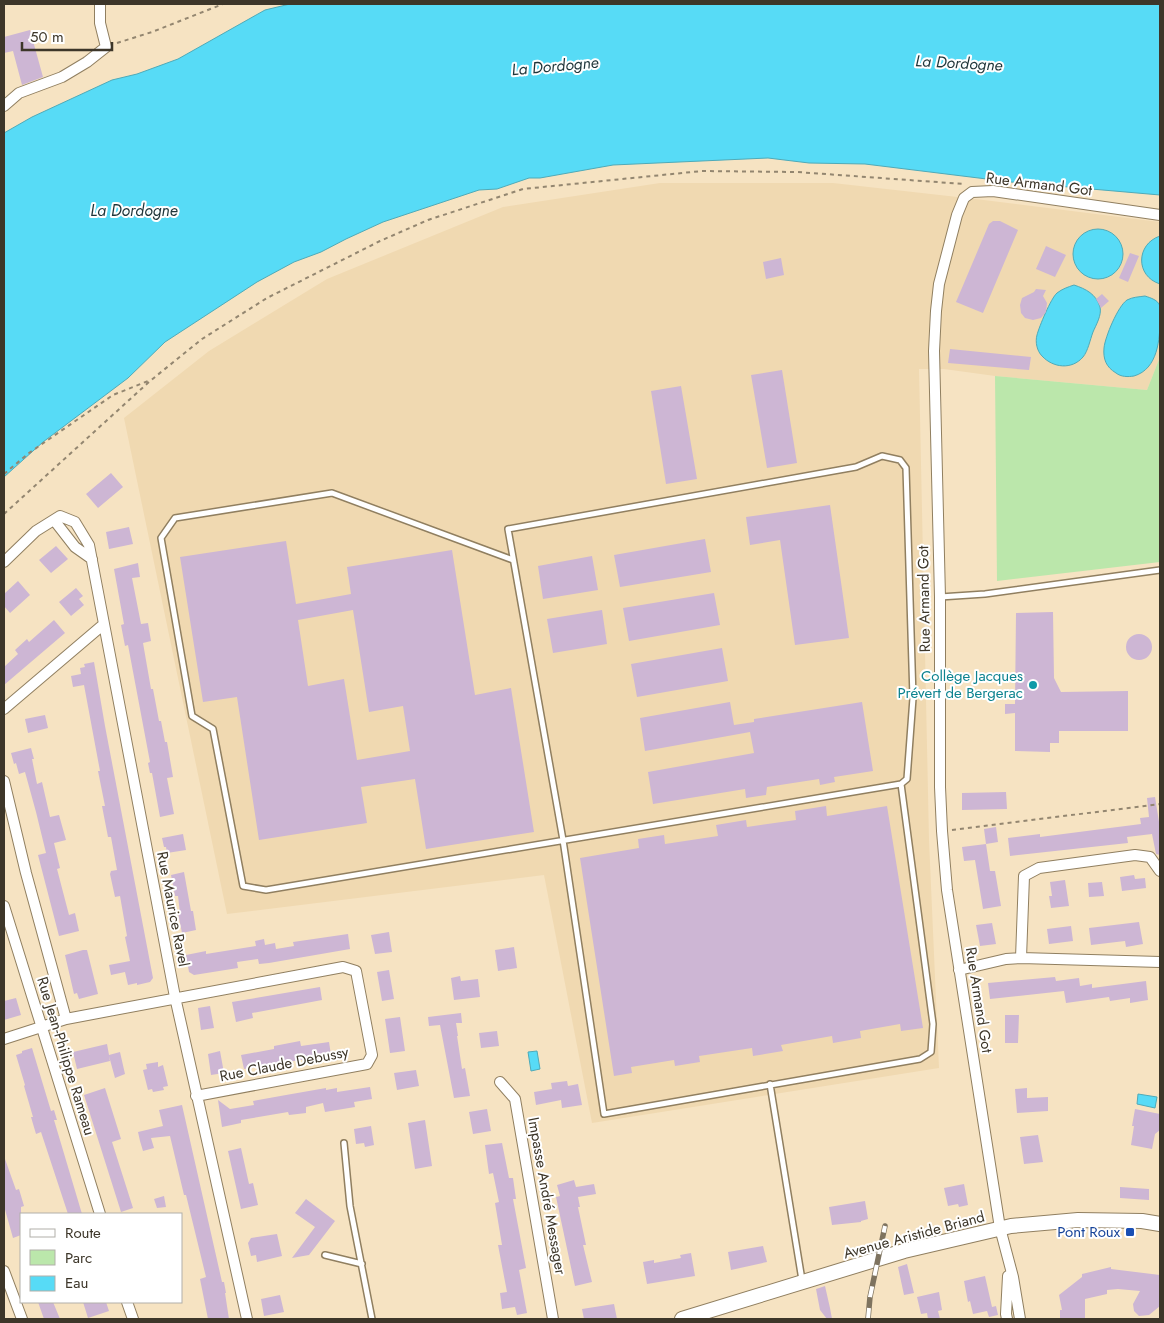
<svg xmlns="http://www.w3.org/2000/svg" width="1164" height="1323" font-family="Jost,sans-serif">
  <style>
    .built { fill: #f0d9b1 }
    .green { fill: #bbe7ab }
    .water { fill: #57dbf6; stroke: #4faab8 }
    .building { fill: #cdb6d4; fill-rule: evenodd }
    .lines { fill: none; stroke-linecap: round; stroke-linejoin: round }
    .lane-casing { stroke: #907f60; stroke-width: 8 }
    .street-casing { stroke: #907f60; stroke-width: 12 }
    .secondary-casing { stroke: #907f60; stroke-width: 16 }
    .path { stroke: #938670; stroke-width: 2; stroke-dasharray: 4 4; stroke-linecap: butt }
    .lane { stroke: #fff; stroke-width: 5 }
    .street { stroke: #fff; stroke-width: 10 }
    .secondary { stroke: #fff; stroke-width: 14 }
    .rail-casing { stroke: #7e735f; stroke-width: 5.5 }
    .rail { stroke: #fff; stroke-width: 4; stroke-dasharray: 11; stroke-linecap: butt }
    .culture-dot { fill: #0f9aa8; stroke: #fff; stroke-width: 2 }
    .transit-dot { fill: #1a4fb4; stroke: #fff; stroke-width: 2 }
    .labels { text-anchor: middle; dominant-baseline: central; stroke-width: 4; stroke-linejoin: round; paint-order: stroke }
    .street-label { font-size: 15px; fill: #3d3629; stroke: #fff }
    .culture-label { font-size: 15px; fill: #0d838f; stroke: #fff; text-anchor: end }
    .transit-label { font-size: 15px; fill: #164399; stroke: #fff; text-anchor: end }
    .water-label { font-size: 16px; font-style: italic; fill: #1f353a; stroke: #fff }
  </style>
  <rect width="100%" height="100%" fill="#f6e3c2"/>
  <path class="built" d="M660,183h173l151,17 176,22v135l-13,33 -152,-14 -51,-7h-25l10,471 10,228 -347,55 -48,-248 -317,39 -103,-496 85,-67 118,-72 176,-72z"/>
  <path class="green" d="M1160,357v205l-163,19 -2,-205 152,14z"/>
  <path class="water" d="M290,4h870v191l-149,-13 -146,-18 -56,-1 -41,-5 -155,7 -73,13h-11l-32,11 -18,1 -96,32 -37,17 -25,13 -27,10 -37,20 -92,60 -37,36 -85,64 -39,35v-344l28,-16 80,-37 25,-6 41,-15 87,-49z
    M1073 254a25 25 0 1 1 50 0a25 25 0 1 1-50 0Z
    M1160,236v48c-25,-8 -24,-40 0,-48z
    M1074,285c12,4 22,9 26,22 2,8 -4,18 -7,25 -3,8 -5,19 -10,25 -11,13 -30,11 -41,-1 -5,-5 -7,-14 -5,-21 2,-8 14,-37 20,-42 5,-4 11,-6 17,-8z
    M1145,296c6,2 13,4 15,10 1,3 0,9 0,12 0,21 -2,51 -26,58 -6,1 -13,1 -18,-3 -10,-6 -13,-14 -12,-25 1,-11 14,-42 23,-48 6,-3 11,-3 18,-4z
    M537,1051l3,18 -9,2 -3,-19z
    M1138,1094l19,3 -2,11 -18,-4z"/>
  <path class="building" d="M30,30l13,47 -21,8 -9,-34 -9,2v-16z
    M993,221h7l18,9 -35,83 -27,-11 33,-78z
    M1046,246l20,9 -11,22 -19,-8z
    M1130,253l9,3 -11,26 -9,-4z
    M781,258l3,17 -18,4 -3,-17z
    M1036,289l10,1 -3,6 4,7 -1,9 -5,6 -8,2 -8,-2 -4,-5 -1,-8 2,-7 12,-6z
    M1102,294l7,7 -8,7 -5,-9z
    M950,349l81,8 -2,13 -81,-7z
    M782,370l15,93 -30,5 -16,-93z
    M681,386l16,93 -31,5 -15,-93z
    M111,473l12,14 -25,21 -12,-14z
    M830,505l19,133 -54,7 -15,-105 -30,5 -4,-28z
    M129,527l4,17 -24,5 -3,-17z
    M705,539l6,33 -91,15 -6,-32z
    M286,541l10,63 55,-10 -4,-27 105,-17 23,145 36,-7 23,144 -108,17 -11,-70 -54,8 6,36 -108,17 -22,-143 -34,5 -23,-145zM353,610l16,102 34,-6 7,45 -53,9 -13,-81 -36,7 -10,-66z
    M56,546l12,13 -17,14 -12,-13z
    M592,556l6,34 -55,9 -5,-33z
    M138,563l2,14 -8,1 9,46 7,-1 3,18 -8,2 8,46h2l6,32h2l4,21h2l6,35 -6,1 7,36 -14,3 -8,-44h-2l-2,-10 2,-1 -22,-117 -3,1 -4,-21 3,-1 -10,-55z
    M18,581l12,14 -20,18 -6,-7v-12z
    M76,588l7,8 -4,3 5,6 -13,11 -12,-14z
    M714,593l6,32 -91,16 -6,-33z
    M602,610l5,34 -54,9 -6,-34z
    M1053,612l1,66 7,14 67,-1v40h-69v12h-9v9l-35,-1v-38l-10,1v-10h10l1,-91z
    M54,620l11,13 -61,52v-18l14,-13 -3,-4 12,-11 2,3z
    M1126 647a13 13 0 1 1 26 0a13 13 0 1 1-26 0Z
    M722,648l6,33 -91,16 -6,-33z
    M94,662l11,64 48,252 -3,4 -13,3v-2l-9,2 -3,-13 -14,3 -2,-10 21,-4 -5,-24 2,-1 -7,-40 -5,1 -5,-23 1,-3 6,-1 -6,-33h-3l-6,-31h3l-7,-35h2l-16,-86 -11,2 -2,-11 10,-2 -1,-6 5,-1 -1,-3z
    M730,702l4,23 20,-3v-3l108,-17 11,69 -39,6 1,5 -15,3 -1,-6 -52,8 -1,8 -20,3 -1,-9 -92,15 -5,-32 106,-19 -4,-21 -105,19 -5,-33z
    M45,715l3,13 -20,5 -3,-14z
    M31,748l3,11h-2l5,25 5,-2 8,35 9,-2 7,25 -12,3 6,25 -3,1 12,46 6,-2 4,18 -20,5 -21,-81 8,-2 -10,-41 -11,-40 -6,2 -3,-11 -2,1 -3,-11z
    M1006,792l1,17 -45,1v-17z
    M1155,797l5,31v27l-4,-1 -4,-20 -25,3 1,6 -118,13 -2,-18 32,-4v3l101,-13 -1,-6 9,-1 -2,-19z
    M826,806l1,10 60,-10 36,222 -22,3 -1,-7 -40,7 1,7 -28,5 -1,-7 -51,9 2,6 -30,5 -1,-8 -53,8 1,6 -25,4 -1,-6 -43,7 1,6 -18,3 -34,-218 59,-10 -1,-9 26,-4 1,9 53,-8 -2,-11 30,-5 1,7 49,-7 -1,-9z
    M996,827l2,15 -12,2 -2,-15z
    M183,834l3,16 -19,3 -1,-6h-2l-2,-9z
    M986,844l4,27h5l6,35 -18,3 -8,-49 -11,1 -2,-14z
    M184,872l7,39h2l3,19 -14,3 -4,-20h2l-2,-17h-3l-4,-21z
    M1134,875l1,4 10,-1 1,10 -24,3 -2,-14z
    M1065,880l4,26 -18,2 -2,-12h3l-2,-14z
    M1102,882l2,14 -15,1 -1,-14z
    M1139,922l4,22 -17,3 -1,-6 -34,4 -2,-17z
    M992,923l4,21 -16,2 -4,-21z
    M1071,926l2,15 -24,3 -2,-15z
    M389,932l3,20 -17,2 -4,-19z
    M348,934l2,15 -81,14 -10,1 -1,-5 -21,3 1,6 -44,7 -5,-3 -3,-17 20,-4v3l50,-8 -1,-5 9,-2 1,6 10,-2 1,6 18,-3 -1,-4z
    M514,947l3,21 -19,3 -3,-21z
    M83,950h4l11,44 -19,5 -2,-6 -3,1 -9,-39z
    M389,970l5,29 -12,2 -5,-29z
    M460,976l1,5 17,-2 2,18 -26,3 -3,-22z
    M1055,977l1,4 23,-3 1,8 12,-2v4l54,-7 2,19 -18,3v-5l-20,3 -1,-4 -43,6 -2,-12 -74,8 -2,-16z
    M320,987l2,13 -70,13 1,5 -17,4 -4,-20z
    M16,998l5,17 -17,5v-19z
    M210,1006l4,22 -13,2 -3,-22z
    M461,1013l1,10h-6l2,13h-1l5,33 3,-1 5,28 -16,2 -14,-73 -11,1 -1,-9z
    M1005,1015h14l-1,28h-13z
    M400,1017l5,34 -15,2 -5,-34z
    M497,1031l2,15 -18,2 -2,-15z
    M300,1041l1,5 28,-4 2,13 -87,14 -3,-14 33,-6v-3z
    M107,1044l2,11 11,-3 5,22 -10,4 -6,-22 1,5 -33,8 -4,-17z
    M32,1048l19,63 3,-1 3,10h-3l28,94h-14l-27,-82 -5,2 -5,-17h2l-9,-31 1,-1 -9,-30 6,-2v-2z
    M220,1051l4,22 -13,2 -3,-21z
    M158,1062v5l5,-2 5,21 -5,1 1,3 -11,2 -1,-3 -4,1 -5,-20 4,-1 -1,-5z
    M416,1070l3,16 -22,4 -3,-17z
    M567,1081l1,5 10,-2 4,21 -20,3 -1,-8 -25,5 -2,-13 18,-3 -1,-6z
    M370,1087l2,12 -18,3 1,5 -30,5 -2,-9 -17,4v6l-17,2 -1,-3 -47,8v3l-19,4 -4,-27 12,9 24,-4 -1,-4 33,-6 40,-7v2l11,-2v4z
    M105,1088l16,51 -9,3 21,66 -12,4 -37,-117z
    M1027,1088v10l21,-1v14l-31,2 -2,-24z
    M182,1105l40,177h2l2,11h-1l4,26h-21l-8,-40 6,-2 -20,-82h-2l-14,-59 -19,2 3,10 -11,3 -3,-10 -2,-9 25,-6 -4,-16z
    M487,1109l4,22 -18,3 -4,-22z
    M1135,1109l25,5v16l-5,4 -3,15 -21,-4 3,-19h-2z
    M425,1120l7,46 -17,3 -7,-46z
    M371,1126l3,19 -9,2 -1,-4 -8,1 -2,-15z
    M1038,1135l5,27 -19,2 -4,-27z
    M502,1143l7,35h4l3,21h-3l13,69 -7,2 8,43 -10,2 -2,-8 -13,2 -2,-16 7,-1 -9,-47h4l-7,-42 4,-1 -6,-29 -4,1 -4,-29z
    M241,1148l8,36 4,-1 5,22 -17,4 -13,-58z
    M4,1159h1l11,31 3,-1 5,17 -3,1v28l-8,3 -9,-32z
    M574,1180l2,7 18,-3 2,10 -18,3 2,10h-2l8,38h-3l9,37 -17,4 -19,-89 4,-1 -3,-11z
    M964,1184l4,21 -9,2 -1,-3 -10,2 -4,-18z
    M1120,1187l29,2v11l-29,-2z
    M164,1196l2,11 -9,1 -3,-9z
    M306,1199l29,22 -26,34 -17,3 23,-31 -20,-14z
    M865,1201l3,18 -7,2v1l-29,3 -3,-18z
    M277,1234l5,22 -25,6 -1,-7 -5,1 -3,-13 3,-5z
    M763,1246l4,16 -36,8 -3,-18z
    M691,1253l4,23 -48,8 -4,-22 11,-2v3l27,-5 -1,-3z
    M907,1264l7,29 -10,2 -6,-28z
    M1111,1267v2l49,6v31l-11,9 -10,1 -5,-5 -1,-7 7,-13 -22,-2 -11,1v4l-22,5v20h-25v-9h2l-3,-15 23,-18v-3z
    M985,1276l7,31 4,-1 2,9 -9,2 -2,-6 -14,3 -3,-13 -2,1 -4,-21z
    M825,1286l5,22 2,11h-5l-7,-9 -4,-21z
    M939,1292l3,18 -4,1 2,8h-12l-1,-6 -6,1 -4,-17z
    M280,1295l4,17 -20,4 -3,-17z
    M38,1302h15l7,17h-16z
    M83,1302h23l3,9 -21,7z
    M614,1304l3,15h-33l-2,-10z"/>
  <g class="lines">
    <g class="lane-casing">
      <path id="lane" d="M882,456l18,4 6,8 7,230 -6,81 -6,5 32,240 -2,28 -11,7 -316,55 -41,-274 -55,-311 348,-62z
        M513,560l-181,-67 -157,25 -14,20 31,178 21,13 30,157 23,4 635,-106
        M940,597l45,-3 175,-24
        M770,1084l32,196
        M344,1143l6,63 22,113
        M325,1255l37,9"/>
    </g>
    <g class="street-casing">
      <path id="street" d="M4,106l15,-13 43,-16 25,-15 19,-15 -6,-24v-19
        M54,520l21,27 17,12
        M4,562l32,-31 24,-15 15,6 14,23 86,452 72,322
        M4,709l100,-85
        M4,781l22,92 40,146
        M4,906l96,308
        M1021,958l3,-82 15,-8 96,-13 15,2 10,14
        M959,970l47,-11 15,-1 139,4
        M4,1039l62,-20 277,-52 13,4 16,84 -5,9 -171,32
        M500,1082l15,17 38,220
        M4,1271l18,48
        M127,1302l6,17
        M1007,1319l-1,-5 2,-38
        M1020,1319l-7,-42 -13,-49 -53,-338 -5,-59 -2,-44v-190l-6,-246 2,-40 3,-27 18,-69 7,-17 8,-6 21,-1 167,24"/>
    </g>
    <g class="secondary-casing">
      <path id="secondary" d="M682,1319l222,-68 107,-25 67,-6 64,1 18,3"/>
    </g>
    <path class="path" d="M117,43l35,-11 71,-28
      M4,474l25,-21 84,-58 35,-14
      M4,514l146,-133 52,-42 65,-41 113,-57 48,-21 95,-31 179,-18 95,1 167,12
      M952,830l208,-26"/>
    <use href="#lane" class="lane"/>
    <use href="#street" class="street"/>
    <use href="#secondary" class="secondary"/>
    <g class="rail-casing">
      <path id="rail" d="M868,1319l2,-22 15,-71"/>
    </g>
    <use href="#rail" class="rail"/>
  </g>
  <circle class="culture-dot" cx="1033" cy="685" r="5"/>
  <rect class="transit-dot" x="1125" y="1227" width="10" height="10" rx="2.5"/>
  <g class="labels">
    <g class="street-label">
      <text transform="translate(1039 184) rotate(7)">Rue Armand Got</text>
      <text transform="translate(924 599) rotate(-91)">Rue Armand Got</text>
      <text transform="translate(173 909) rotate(79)">Rue Maurice Ravel</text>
      <text transform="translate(979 1000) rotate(81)">Rue Armand Got</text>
      <text transform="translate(66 1056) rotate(73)">Rue Jean-Philippe Rameau</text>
      <text transform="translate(284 1064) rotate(-11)">Rue Claude Debussy</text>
      <text transform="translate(547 1196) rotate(80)">Impasse André Messager</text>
      <text transform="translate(914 1235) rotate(-15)">Avenue Aristide Briand</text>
    </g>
    <g class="culture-label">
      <text x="1023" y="676">Collège Jacques<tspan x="1023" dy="17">Prévert de Bergerac</tspan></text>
    </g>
    <g class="transit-label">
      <text x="1120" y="1232">Pont Roux</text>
    </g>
    <g class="water-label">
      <text transform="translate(959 63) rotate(3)">La Dordogne</text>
      <text transform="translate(555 66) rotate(-5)">La Dordogne</text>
      <text x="134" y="210">La Dordogne</text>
    </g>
  </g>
  <rect width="1164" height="1323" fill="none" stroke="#3d3629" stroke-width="10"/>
  <rect x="20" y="1213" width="162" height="90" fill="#ffffff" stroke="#b1afa9"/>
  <rect x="30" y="1229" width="25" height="8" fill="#ffffff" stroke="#b1afa9"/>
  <text x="65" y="1238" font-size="15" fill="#3d3629">Route</text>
  <rect x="30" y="1250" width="25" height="15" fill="#bbe7ab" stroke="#b1afa9"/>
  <text x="65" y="1263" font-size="15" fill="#3d3629">Parc</text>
  <rect x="30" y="1276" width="25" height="15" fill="#57dbf6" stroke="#b1afa9"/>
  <text x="65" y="1288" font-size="15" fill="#3d3629">Eau</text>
  <path d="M22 42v8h90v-8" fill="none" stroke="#3d3629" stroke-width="2.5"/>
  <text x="30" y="42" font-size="15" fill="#3d3629" stroke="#ffffff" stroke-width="4" paint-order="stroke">50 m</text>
</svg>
